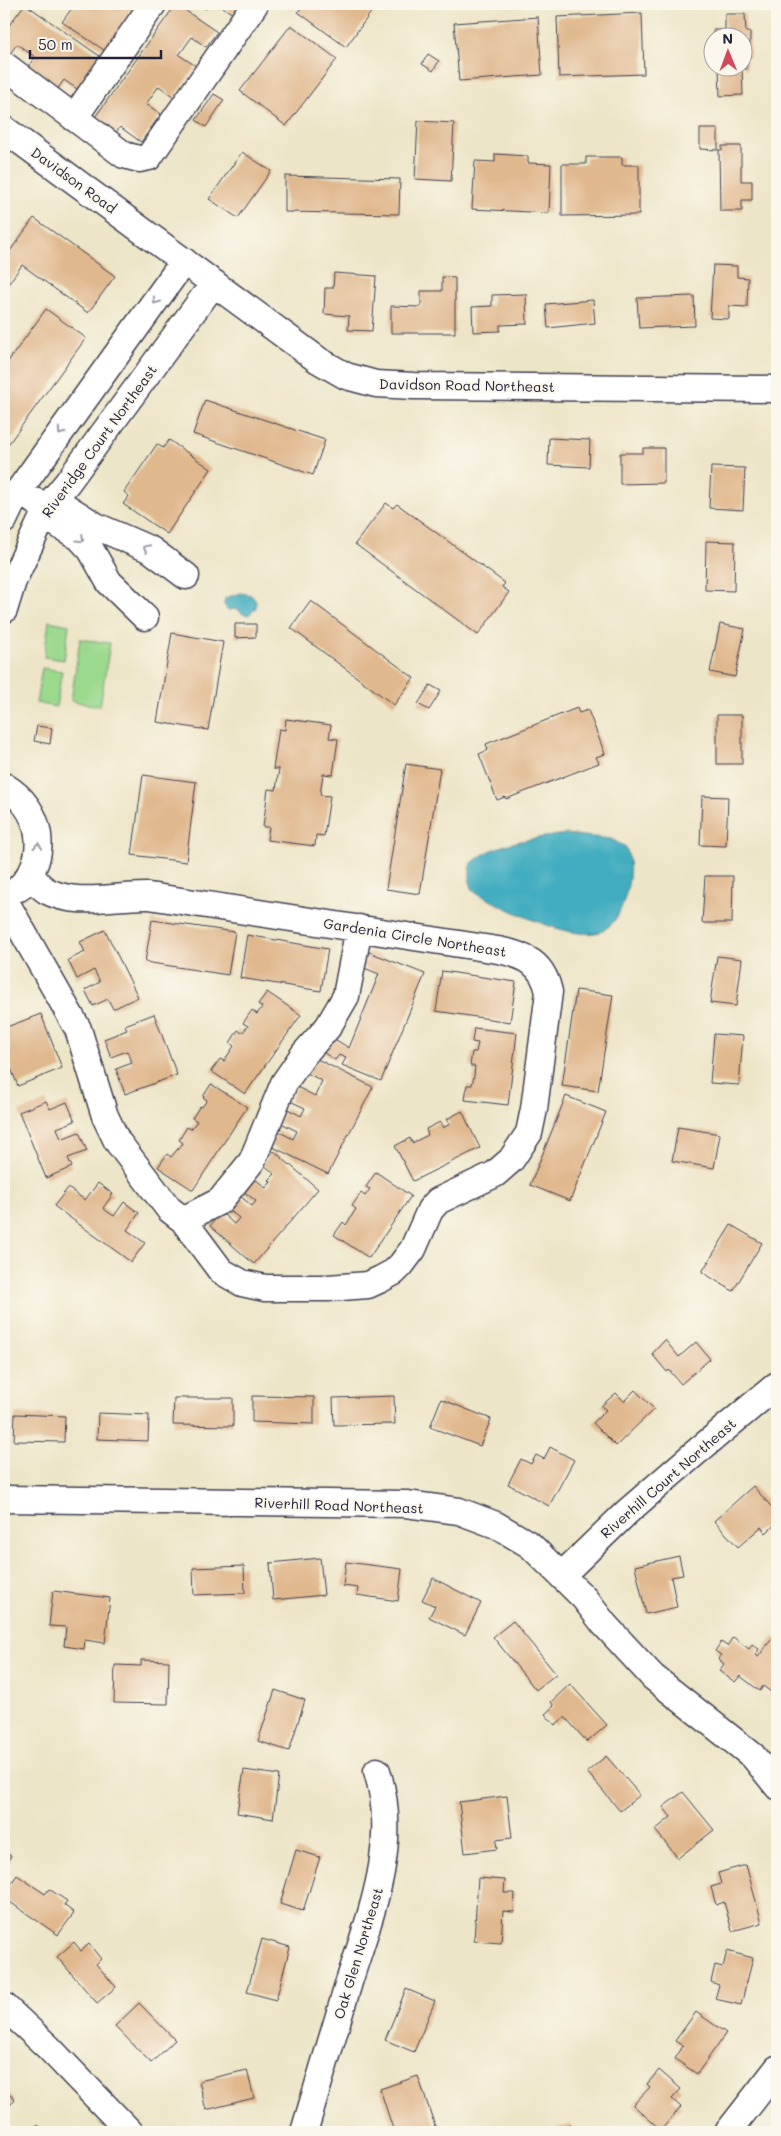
<svg xmlns="http://www.w3.org/2000/svg" width="781" height="2136" font-family="Mali,sans-serif">
  <style>
    .green { fill: #9bd98d; stroke: #5e7e64 }
    .water { fill: #42adc0; stroke: #32687e }
    .building { fill: #e0b88e }
    .lines { fill: none; stroke-linecap: round; stroke-linejoin: round }
    .minor-casing { stroke: #403f50; stroke-width: 29 }
    .minor { stroke: #fff; stroke-width: 26 }
    .oneway { stroke: #9c9ca7 }
    .labels { text-anchor: middle; dominant-baseline: central; stroke-width: 4.5; stroke-linejoin: round; paint-order: stroke }
    .street-label { font-size: 14px; fill: #22223b; stroke: #fbf7ec }
  </style>
  <rect width="100%" height="100%" fill="#fbf7ec"/>
  <filter id="ink" filterUnits="userSpaceOnUse"><feTurbulence type="fractalNoise" baseFrequency=".02" numOctaves="2"/><feDisplacementMap in="SourceGraphic" scale="10" xChannelSelector="R" yChannelSelector="G"/><feConvolveMatrix kernelMatrix="1 2 1 2 8 2 1 2 1" color-interpolation-filters="sRGB"/></filter>
  <filter id="wash" filterUnits="userSpaceOnUse"><feTurbulence type="fractalNoise" baseFrequency=".0096" numOctaves="4" result="noise"/><feDisplacementMap in="SourceGraphic" scale="20" xChannelSelector="R" yChannelSelector="G"/><feGaussianBlur stdDeviation="1.12" result="paint"/><feColorMatrix in="noise" values="0 0 0 0 0 0 0 0 0 0 0 0 0 0 0 0 0 1.4 0 .05"/><feComposite in="paint" operator="in"/></filter>
  <g filter="url(#wash)">
    <rect width="100%" height="100%" fill="#ede5c7"/>
    <path class="green" d="M49,621l20,4 -5,35 -20,-3z
      M80,639l30,4 -10,63 -29,-5z
      M42,668l20,3 -6,36 -20,-4z"/>
    <path class="water" d="M241,593l10,2 5,6v7l-7,7 -6,-1 -6,-5 -9,1 -4,-5 1,-7z
      M566,834l45,5 15,8c6,18 4,37 -3,56 -4,11 -8,20 -19,27 -26,16 -108,-25 -131,-40l-3,-8v-17c24,-24 64,-26 96,-31z"/>
    <g id="blocks">
      <path class="building" d="M25,4l76,53 -24,32 -13,-9 -10,14 -30,-22 11,-15 -18,-13 -10,14 -3,-3v-23z
        M75,4h65l-33,48 -45,-30z
        M176,4l41,28 -11,15 -14,-10 -13,18 17,11 -22,31 -15,-11 -13,18 15,10 -20,28 -21,-15 -6,8 -21,-15z
        M197,4h12l-3,5z
        M218,4h22l-7,10z
        M304,4h73l-31,43 -48,-35z
        M642,13l2,61 -85,3 -2,-60z
        M725,14h20l1,18h4v25h-4l1,12h-3v-31h-31v-8h12z
        M538,17l4,58 -83,6 -5,-58z
        M291,25l46,34 -51,67 -46,-35z
        M428,54l11,7 -6,10 -11,-7z
        M719,68h23l1,27 -23,1z
        M214,94l10,6 -18,27 -10,-7z
        M418,121l36,2 -3,58 -36,-2z
        M700,129h18v21l-18,-1z
        M722,146h19v35h11v19h-10v11h-22l-1,-61h3z
        M242,152l29,19 -33,47 -29,-19z
        M495,154l33,2v7l23,1 -2,49 -77,-4 3,-48 20,1z
        M586,157h36v8h17v50l-77,1v-52h24z
        M285,176l115,3 -1,35 -114,-2z
        M34,218l81,58 -27,37 -66,-48 -18,25v-38l3,3z
        M713,265l24,1v11l11,1 -1,29 -18,-1v13l-19,-1z
        M334,273l42,3 -4,55 -24,-1 1,-14 -25,-2 1,-26h8z
        M442,277l13,1v55h-64v-27l30,1v-16h21z
        M526,294l1,30 -27,1v6l-27,1 -1,-25 20,-1v-11z
        M694,296l1,30 -56,2 -2,-30z
        M593,300l2,23 -47,5 -2,-24z
        M46,309l40,29 -82,112v-83z
        M205,400l120,40 -12,35 -120,-41z
        M549,438l41,2 -1,27 -41,-2z
        M169,440l42,29 -44,65 -44,-30 6,-8 -5,-4 33,-48 6,4z
        M643,448h21v35l-44,1v-31h23z
        M711,467l34,1 -2,42 -34,-2z
        M386,503l7,5 4,-4 108,79 -3,4 7,5 -31,43 -123,-91z
        M706,541l29,1 -1,49 -29,-1z
        M311,601l103,77 -20,27 -103,-77z
        M235,624h21v13l-21,1z
        M720,624l25,5 -10,48 -25,-5z
        M172,633l51,9 -15,88 -51,-8z
        M430,685l11,6 -12,19 -11,-6z
        M577,708l2,5 9,-3 17,44 -9,3 3,6 -93,36 -1,-2 -8,3 -18,-46 9,-4 -2,-6z
        M717,715h25v49h-25z
        M286,719l45,6 -2,13 9,1 -5,36 -10,-1 -3,21 10,1 -6,40 -8,-1 -1,11 -48,-6 2,-13h-6l5,-38 8,1 3,-21h-6l6,-40 6,1z
        M37,726l15,2 -2,16 -16,-3z
        M406,764l34,5 -20,125 -34,-5z
        M143,775l53,7 -10,80 -54,-7z
        M702,796l26,1 -2,49 -26,-1z
        M705,876h28l-1,47h-30z
        M152,920l83,12 -7,43 -83,-13z
        M105,930l33,67 -25,12 -5,-10 -15,7 -8,-16 15,-8 -6,-12 -17,9 -9,-19 17,-8 -5,-10z
        M247,935l81,14 -7,42 -81,-13z
        M369,952l56,22 -44,107 -39,-16 4,-7 -7,-3 -4,5 -14,-9 12,-13 16,10 30,-74 -17,-7z
        M717,956l25,3 -6,47 -26,-3z
        M442,971l74,11 -6,40 -74,-11z
        M576,990l37,5 -15,96 -36,-5z
        M267,992l34,23 -56,79 -34,-23 9,-12 4,2 10,-15 -4,-3 8,-13 4,3 6,-7 -5,-3 9,-13 5,4 5,-7 -4,-3z
        M41,1014l21,54 -44,18 -14,-35v-23z
        M154,1014l23,61 -52,19 -9,-25 16,-6 -2,-6 -3,-6 -16,6 -7,-18 23,-9 -2,-5z
        M474,1028l43,5 -9,72 -43,-5 2,-15h5l2,-9 1,-10h-5l2,-14h4l2,-9 -6,-1z
        M714,1034l29,2 -4,49 -29,-2z
        M315,1058l58,29 -45,87 -57,-28 7,-15 15,8 4,-8 -18,-9 7,-14 15,8 4,-8 -15,-7 7,-14 18,9 7,-15 -15,-8z
        M211,1084l36,23 -54,83 -35,-23 9,-13 4,3 12,-14 -4,-3 8,-13 4,2 6,-8 -5,-3 8,-12 2,1 5,-7 -4,-3z
        M566,1096l40,16 -36,89 -40,-16z
        M46,1101l4,8 17,-7 8,19 -18,7 4,11 18,-7 8,19 -19,7 4,9 -26,11 -27,-66z
        M462,1111l18,37 -67,33 -18,-35 15,-8 2,5 16,-8 -2,-6 14,-7 3,6 7,-4 -3,-5z
        M678,1127l42,7 -6,34 -42,-7z
        M274,1151l44,38 -64,75 -44,-38 11,-14 13,12 5,-6 -11,-9 11,-14 13,11 4,-5 -13,-10 11,-13 12,10 5,-6 -2,-2 6,-6 -12,-10z
        M376,1172l35,24 -42,62 -35,-23 9,-13 3,3 10,-16 -4,-3 9,-13 4,3 5,-7 -4,-2z
        M98,1183l15,11 -10,14 5,4 6,4 10,-14 15,11 -12,17 18,13 -14,19 -77,-56 14,-18 17,12z
        M731,1225l31,18 -29,48 -31,-19z
        M665,1340l14,17 17,-15 14,17 -29,25 -12,-14 -2,2 -15,-18z
        M635,1390l19,19 -38,37 -23,-23 13,-13 -5,-4 15,-13 8,8z
        M252,1396l62,1v27l-62,-2z
        M394,1396l1,28 -61,1 -1,-27z
        M174,1398h59v28l-60,-1z
        M441,1399l50,20 -11,27 -50,-19z
        M98,1413l51,2 -1,26 -51,-2z
        M15,1414l50,2 -1,26 -50,-1z
        M550,1447l24,13 -25,46 -41,-22 13,-25 10,5 5,-9 8,4z
        M753,1486l24,27v10l-11,10 -5,-6 -23,20 -24,-26z
        M679,1556l4,19 -12,2 6,30 -31,7 -11,-48z
        M320,1558l4,37 -51,5 -3,-37z
        M346,1562l56,7 -4,32 -41,-6 1,-7 -15,-2z
        M244,1566l1,27 -51,2 -1,-27z
        M433,1578l48,25 -16,32 -36,-18 6,-11 -13,-6z
        M53,1591l57,7 -5,45 -20,-3 -1,9 -20,-3 2,-19 -17,-1z
        M513,1621l43,53 -20,16 -43,-53z
        M774,1636l3,3v44l-6,9 -8,-6 -3,5 -20,-15 -5,6 -16,-11 5,-7 -6,-5 3,-4 -6,-4 6,-9 6,4 6,-9 16,12 3,-5 7,5 -4,6 3,2z
        M141,1660l28,1 -1,43 -54,-1 1,-38 26,1z
        M570,1684l37,41 -20,17 -22,-25 -10,8 -10,-11 9,-8 -3,-4z
        M275,1690l30,10 -16,51 -31,-10z
        M606,1756l34,39 -20,16 -33,-39z
        M244,1770l35,5 -6,44 -36,-6z
        M683,1792l31,38 -36,28 -23,-28 16,-13 -8,-10z
        M507,1796l5,42 -16,2 1,9 -32,4 -6,-51z
        M296,1850l24,7 -17,54 -23,-7z
        M4,1851l7,5 -7,10z
        M746,1865l16,58 -30,8 -8,-29 -8,3 -5,-18 10,-3 -3,-11z
        M17,1875l28,19 4,-5 18,12 -3,4 10,8 -16,22 -54,-37v-4z
        M478,1878l27,2 -1,13h11l-1,19 -11,-1 -2,32 -27,-2z
        M262,1939l28,8 -14,53 -29,-8z
        M74,1942l7,9 8,-7 12,15 -5,5 20,23 -19,16 -40,-46z
        M727,1951l26,7 -12,47 -26,-6 4,-14 -8,-3 4,-17 8,2z
        M406,1989l29,12 -21,51 -29,-12z
        M139,2003l36,37 -24,23 -36,-37z
        M696,2012l30,21 -29,41 -22,-15 8,-13 -8,-5z
        M247,2070l7,28 -48,12 -7,-29z
        M659,2070l22,19 -9,10 9,8 -20,23 -28,-25 17,-18 -3,-3z
        M418,2076l18,53 -9,3h-33l-14,-43z
        M4,2090l11,9 -11,14z
        M570,2124l2,8h-28z
        M37,2125l8,7h-15z
        M590,2128l1,4h-14z"/>
    </g>
  </g>
  <g filter="url(#ink)">
    <use href="#blocks" fill-opacity="0" stroke="#403f50" stroke-width="1"/>
    <g class="lines">
      <g class="minor-casing">
        <path id="minor" d="M4,65l120,90 15,4 10,-2 106,-153
          M74,118l79,-114
          M4,129l314,231 28,16 30,8 38,2 363,3
          M34,501l14,5 18,1 30,19 55,24 35,26
          M48,506l6,16 25,15 12,13 18,32 36,35
          M4,520l13,-27 167,-232
          M4,610l9,-29 35,-75 19,-23 147,-200
          M4,786c38,22 47,70 15,102
          M4,899l74,130 27,87 12,25 52,68 14,11 38,51 21,12 23,5h63l40,-3 13,-6 13,-7 7,-7 12,-16 17,-39 8,-9 57,-27 16,-14 18,-27 5,-24 15,-117c-6,-29 -24,-37 -51,-42l-349,-54c-34,-1 -71,11 -102,-5 -6,-3 -12,-11 -18,-16
          M183,1220l37,-19 32,-40 32,-78 20,-29 24,-27 18,-31 13,-68
          M4,1499l402,5 53,7 37,14 34,20 54,53 20,26 49,53 100,79 24,30
          M562,1575l65,-63 67,-58 83,-69
          M4,2006l44,41 82,85
          M304,2132c15,-50 30,-100 45,-150 22,-70 51,-138 28,-211
          M728,2132l49,-63"/>
      </g>
      <use href="#minor" class="minor"/>
    </g>
    <defs><path id="oneway-chevron" d="M-2-3.5L2.5 0L-2 3.5" fill="none" stroke-width="1.6" stroke-linecap="round" stroke-linejoin="round" transform="scale(1.25)"/></defs>
    <g class="oneway">
      <use href="#oneway-chevron" transform="translate(156 301) rotate(126)"/>
      <use href="#oneway-chevron" transform="translate(61 432) rotate(125)"/>
      <use href="#oneway-chevron" transform="translate(81 539) rotate(43)"/>
      <use href="#oneway-chevron" transform="translate(146 548) rotate(-154)"/>
      <use href="#oneway-chevron" transform="translate(38 846) rotate(-87)"/>
    </g>
  </g>
  <g class="labels">
    <g class="street-label">
      <text transform="translate(74 180) rotate(36)">Davidson Road</text>
      <text transform="translate(467 385) rotate(1)">Davidson Road Northeast</text>
      <text transform="translate(99 441) rotate(-54)">Riveridge Court Northeast</text>
      <text transform="translate(415 937) rotate(9)">Gardenia Circle Northeast</text>
      <text transform="translate(668 1478) rotate(-41)">Riverhill Court Northeast</text>
      <text transform="translate(339 1505) rotate(2)">Riverhill Road Northeast</text>
      <text transform="translate(358 1953) rotate(-73)">Oak Glen Northeast</text>
    </g>
  </g>
  <rect width="781" height="2136" fill="none" stroke="#fbf7ec" stroke-width="20"/>
  <g transform="translate(728 52) rotate(359)"><circle r="24" fill="#fbf7ec" stroke="#a4a2a5"/>
  <path d="M0-4L9 19L0 12L-9 19Z" fill="#d1495b"/>
  <text y="-8" font-size="14" font-weight="bold" text-anchor="middle" fill="#22223b">N</text>
  </g>
  <path d="M30 50v8h131v-8" fill="none" stroke="#22223b" stroke-width="2.5"/>
  <text x="38" y="50" font-size="15" fill="#22223b" stroke="#fbf7ec" stroke-width="4" paint-order="stroke">50 m</text>
</svg>
